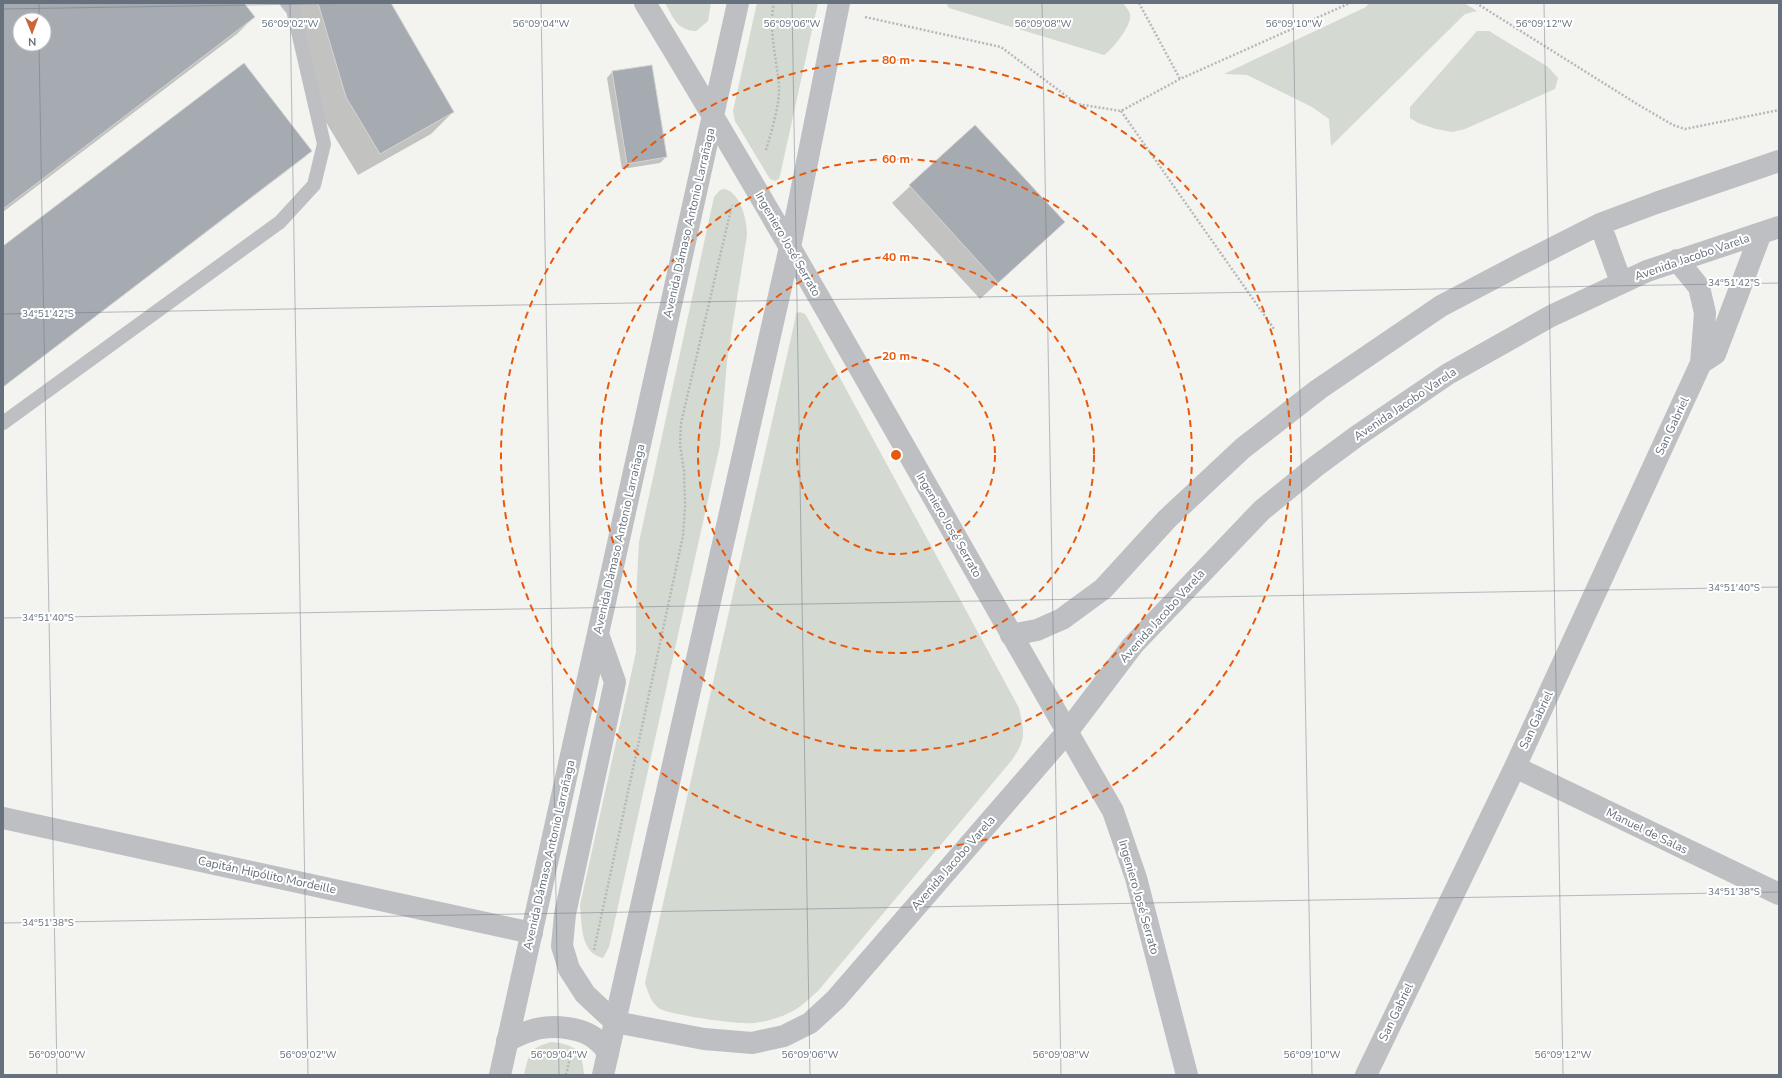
<svg xmlns="http://www.w3.org/2000/svg" width="1782" height="1078" font-family="'Nunito Sans',sans-serif">
  <style>
    .green { fill: #d4d9d1 }
    .shadow { fill: #0003; fill-rule: evenodd }
    .building { fill: #a6abb1; stroke: #d4d4d2; fill-rule: evenodd }
    .lines { fill: none; stroke-linecap: round; stroke-linejoin: round }
    .path { stroke: #b6b8ba; stroke-width: 2.5; stroke-dasharray: 2 2; stroke-linecap: butt }
    .service { stroke: #bdbfc3; stroke-width: 14 }
    .minor { stroke: #bdbfc3; stroke-width: 22 }
    .tertiary { stroke: #bdbfc3; stroke-width: 22 }
    .ticks { fill: none; stroke: #66717d; stroke-width: 1; stroke-opacity: 0.45 }
    .ring { fill: none; stroke: #e8590c; stroke-width: 2; stroke-dasharray: 7 5 }
    .labels { text-anchor: middle; dominant-baseline: central; stroke-width: 4; stroke-linejoin: round; paint-order: stroke }
    .street-label { font-size: 12px; fill: #66717d; stroke: #fff }
    .ticks-label { font-size: 10px; text-anchor: middle; fill: #66717d; stroke: #fff; stroke-width: 4; stroke-linejoin: round; paint-order: stroke }
    .centre { fill: #e8590c; stroke: #fff; stroke-width: 2 }
    .ring-label { font-size: 12px; text-anchor: middle; font-weight: bold; fill: #e8590c; stroke: #fff; stroke-width: 4; stroke-linejoin: round; paint-order: stroke }
  </style>
  <rect width="100%" height="100%" fill="#f3f3f0"/>
  <path class="green" d="M665,3h46l-3,18 -12,10c-20,-1 -22,-13 -31,-28z
    M757,3h61l-37,168 -2,8 -4,2 -5,-2 -35,-58 -2,-10z
    M946,3h177c2,3 6,7 7,11 3,10 -18,36 -26,41l-155,-47z
    M1369,3h95l13,8 -12,3 -134,132 -2,-27 -17,-12 -65,-32 -23,-1 142,-67z
    M1477,31h12l59,36 10,11 -3,11 -90,40 -13,3 -16,-3 -18,-6 -8,-5v-11z
    M725,189c16,5 22,31 22,46l-20,126 -7,84 -111,502 -6,11c-23,-5 -21,-34 -23,-53l56,-253v-54l3,-56 75,-345 6,-7z
    M800,312l5,2 3,5 211,389c5,24 8,30 -7,52l-194,231c-9,8 -18,17 -29,22 -10,5 -25,9 -35,10 -15,2 -82,-8 -94,-14 -9,-6 -12,-17 -15,-26l150,-663 1,-7z
    M551,1042c24,2 32,9 33,33h-60c5,-21 5,-27 27,-33z"/>
  <path class="shadow" d="M3,3h240l11,14 -17,17 -234,178zM20,20h24v24h-24z
    M290,3h99l64,109 -22,22 -73,41 -34,-56z
    M612,72l54,85 -6,6 -38,6 -15,-91z
    M975,126l89,96 -84,77 -88,-96z
    M311,151l-6,6 -302,230v-139z"/>
  <path class="building" d="M3,3h241l11,14 -252,192zM20,20h24v24h-24z
    M318,3h73l63,109 -74,42 -34,-57z
    M244,63l68,88 -309,236v-141z
    M652,65l15,92 -40,7 -15,-93z
    M975,125l90,97 -67,61 -89,-98z"/>
  <g class="lines">
    <path class="path" d="M1139,3l41,76
      M1476,3l161,101 36,21 12,4 94,-19
      M865,17l136,30 76,57 44,7 59,-32 170,-76
      M1121,111l153,218
      M766,150c5,-17 14,-46 13,-63 -2,-28 -11,-57 -5,-84
      M594,950l89,-414 2,-30 -1,-35 -4,-26 1,-22 51,-218
      M566,1075l4,-17"/>
    <path class="service" d="M3,423l277,-201 34,-37 10,-41 -31,-134 -6,-7"/>
    <path class="minor" d="M1600,224l21,58
      M1701,363l14,-9 46,-121
      M1011,635l26,-5 25,-11 41,-30 64,-70 76,-71 76,-59 122,-83 76,-40 83,-42 56,-21 123,-42
      M1515,767l264,127
      M3,818l529,115
      M615,1022l89,17 48,4 32,-7 26,-13 26,-24 231,-267 66,-87 129,-135 53,-43 42,-31 91,-62 103,-58 96,-45 132,-44
      M507,1041c8,-4 15,-8 23,-10 20,-7 55,-5 70,12 3,2 5,6 8,10
      M1366,1075l149,-308 186,-404 4,-50 -6,-26 -22,-27"/>
    <path class="tertiary" d="M645,3c162,266 312,539 468,808l23,67 51,197
      M598,634l17,48 -50,232 -3,32 7,23 16,25 30,28
      M500,1075l238,-1072
      M603,1075l187,-828 49,-244"/>
  </g>
  <path class="ticks" d="M39,3v17M290,3l18,1072M541,3l18,1072M792,3l18,1072M1042,3l19,1072M1293,3l19,1072M1544,3l19,1072M3,9l364,-6M39,44l18,1031M3,314l1776,-31M3,618l1776,-31M3,923l1776,-31"/>
  <g class="ring">
    <circle cx="896" cy="455" r="99"/>
    <circle cx="896" cy="455" r="198"/>
    <circle cx="896" cy="455" r="296"/>
    <circle cx="896" cy="455" r="395"/>
  </g>
  <g class="labels">
    <g class="street-label">
      <text transform="translate(689 223) rotate(-77)">Avenida Dámaso Antonio Larrañaga</text>
      <text transform="translate(788 244) rotate(60)">Ingeniero José Serrato</text>
      <text transform="translate(1692 257) rotate(-19)">Avenida Jacobo Varela</text>
      <text transform="translate(1405 404) rotate(-34)">Avenida Jacobo Varela</text>
      <text transform="translate(1672 426) rotate(-65)">San Gabriel</text>
      <text transform="translate(949 525) rotate(60)">Ingeniero José Serrato</text>
      <text transform="translate(619 539) rotate(-77)">Avenida Dámaso Antonio Larrañaga</text>
      <text transform="translate(1162 616) rotate(-48)">Avenida Jacobo Varela</text>
      <text transform="translate(1536 720) rotate(-65)">San Gabriel</text>
      <text transform="translate(1647 831) rotate(26)">Manuel de Salas</text>
      <text transform="translate(549 855) rotate(-77)">Avenida Dámaso Antonio Larrañaga</text>
      <text transform="translate(953 863) rotate(-49)">Avenida Jacobo Varela</text>
      <text transform="translate(267 875) rotate(12)">Capitán Hipólito Mordeille</text>
      <text transform="translate(1139 897) rotate(74)">Ingeniero José Serrato</text>
      <text transform="translate(1396 1012) rotate(-64)">San Gabriel</text>
    </g>
  </g>
  <g class="ticks-label">
    <text x="290" y="27">56°09'02"W</text>
    <text x="541" y="27">56°09'04"W</text>
    <text x="792" y="27">56°09'06"W</text>
    <text x="1043" y="27">56°09'08"W</text>
    <text x="1294" y="27">56°09'10"W</text>
    <text x="1544" y="27">56°09'12"W</text>
    <text x="1734" y="286">34°51'42"S</text>
    <text x="48" y="317">34°51'42"S</text>
    <text x="1734" y="591">34°51'40"S</text>
    <text x="48" y="621">34°51'40"S</text>
    <text x="1734" y="895">34°51'38"S</text>
    <text x="48" y="926">34°51'38"S</text>
    <text x="57" y="1058">56°09'00"W</text>
    <text x="308" y="1058">56°09'02"W</text>
    <text x="559" y="1058">56°09'04"W</text>
    <text x="810" y="1058">56°09'06"W</text>
    <text x="1061" y="1058">56°09'08"W</text>
    <text x="1312" y="1058">56°09'10"W</text>
    <text x="1563" y="1058">56°09'12"W</text>
  </g>
  <circle cx="896" cy="455" r="6" class="centre"/>
  <g class="ring-label">
    <text x="896" y="64">80 m</text>
    <text x="896" y="163">60 m</text>
    <text x="896" y="261">40 m</text>
    <text x="896" y="360">20 m</text>
  </g>
  <rect width="1782" height="1078" fill="none" stroke="#66717d" stroke-width="8"/>
  <g transform="translate(32 32) rotate(179)"><circle r="19" fill="#ffffff" stroke="#c2c6cb"/>
  <path d="M0-3L7 15L0 10L-7 15Z" fill="#cc6637"/>
  <text y="-6" font-size="11" font-weight="bold" text-anchor="middle" fill="#66717d">N</text>
  </g>
</svg>
